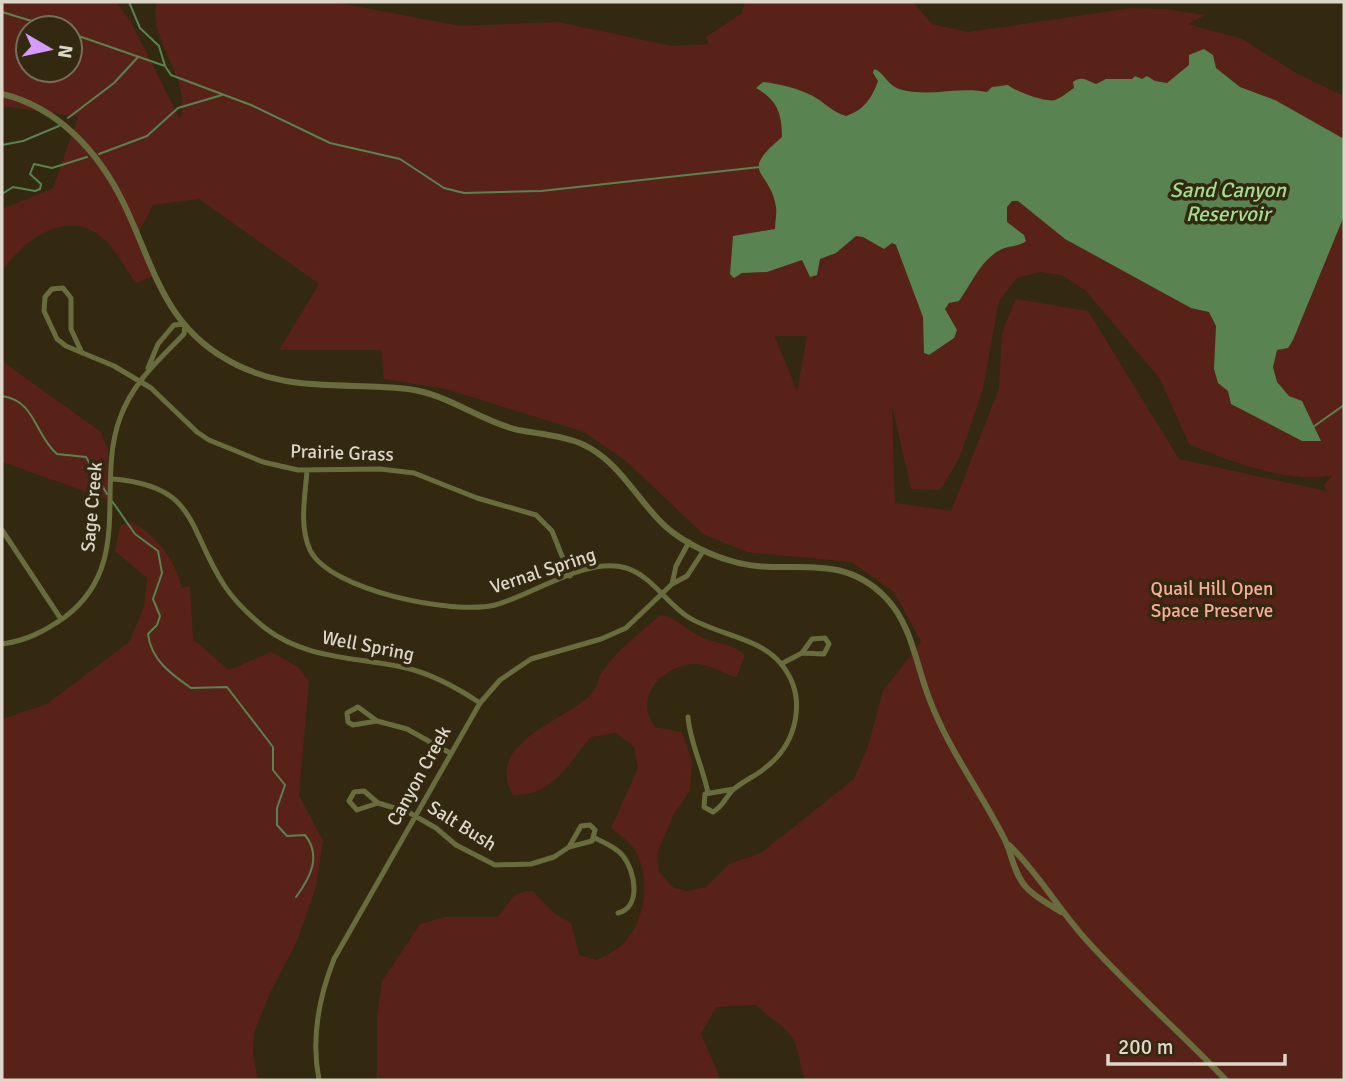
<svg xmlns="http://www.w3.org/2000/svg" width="1346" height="1082" font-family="Signika,sans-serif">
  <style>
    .green { fill: #582218; fill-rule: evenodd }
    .water { fill: #598350 }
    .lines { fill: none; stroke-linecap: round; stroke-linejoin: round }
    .stream { stroke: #598350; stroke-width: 2 }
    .minor { stroke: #696d3e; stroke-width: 5 }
    .tertiary { stroke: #696d3e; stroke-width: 6 }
    .labels { text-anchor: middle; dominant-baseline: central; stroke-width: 7; stroke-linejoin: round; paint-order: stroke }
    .street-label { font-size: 19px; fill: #ddd7c9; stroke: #332810 }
    .park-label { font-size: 19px; fill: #faac9b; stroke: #332810 }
    .water-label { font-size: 21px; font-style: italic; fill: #a0de92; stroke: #332810 }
  </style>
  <rect width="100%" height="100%" fill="#332810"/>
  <path class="green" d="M2,2h114l15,20 49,97c13,-40 -34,-80 -23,-117h178l125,24 98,-4 114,24 37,-2 -3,-7 36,-24 3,-11h168l19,22 36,8 163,-24 35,1 39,6 -17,9 54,15 56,35 46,22v984h-539c-5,-12 -5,-27 -11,-39 -8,-16 -26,-23 -38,-36l-40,2 -15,27 20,46h-344v-64l5,-35 38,-57 25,-7h52c13,-12 14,-27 35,-26l22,22 17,10 8,32 18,5c9,-5 21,-10 28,-18 21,-24 26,-64 10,-92 -5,-8 -17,-16 -24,-22l27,-60 -4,-21 -18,-14 -25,4c-24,28 -38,59 -78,58 -31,-54 56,-74 80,-103 5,-6 5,-15 9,-20 14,-22 40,-40 58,-57 15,2 26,14 39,21 16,8 33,7 46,19l-9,23c-12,-5 -29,-15 -42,-14 -32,2 -61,33 -39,63l27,5 10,30 -2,29 -16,23 -17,39 2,19 15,16 13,3 19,-4 23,-23 32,-11 93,-74 14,-33 15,-55 38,-49 -27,-50 -43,-30 -104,-10 -44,-18 -76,-72 -43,-30 -138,-43 -62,-10 -3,-29h-102l40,-66 -120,-85 -46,6 -16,30 16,41 -17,7c-11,-15 -22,-37 -37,-48 -34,-26 -77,7 -97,36v-62l51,-21 25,-71 -76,-11zM28,28h42v42h-42zM1040,272l22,3 24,16 74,88 29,65c38,17 103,41 144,31l-9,10 2,6 -147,-32 -91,-148 -72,-12 -14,33 -3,57 -48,122 -56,-8 -3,-98 19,84 29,1 19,-31 24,-70 16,-88 18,-23zM775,336h32l-10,55 -22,-54z
    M2,361l99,71 7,18 -1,49 -105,-37z
    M131,522c26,12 44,39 51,66l8,-2 3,53 36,31 42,-18 27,15 11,15 -10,113 24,46 -7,46 -19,54 -27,52 -16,40 -1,21 5,26h-256v-361l45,-15 82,-62 15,-35 3,-29 -32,-27 5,-25z"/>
  <path class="water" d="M1204,49l9,6 3,13 24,19 35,13 69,39v77l-51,124 -5,8 -11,2 -4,17 4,15 12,14 13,5 19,40h-19l-71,-37 -3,-13 -10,-8 -4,-14 2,-43 -7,-14 -18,-4 -126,-69 -47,-38h-6l-5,6v15l17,13 2,6c-7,6 -17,4 -26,9 -20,11 -28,33 -41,51l-10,2 -4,6 12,21 -3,8 -25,17 -5,-2 -1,-36 -27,-72 -4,-2 -8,6 -21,-12 -7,-1 -20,17 -16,6 -3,16 -7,2 -8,-17 -35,12 -25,1 -8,5 -4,-4 3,-38 42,-7c0,-7 2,-16 1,-22 -6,-39 -39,-32 6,-70 0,-24 -5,-37 -26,-49l7,-6c17,2 34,6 50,14 11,6 19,16 33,20 18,-6 26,-18 32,-35l-5,-8 1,-4c10,3 13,16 25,20 30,9 58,-3 88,3l5,-5 16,-2c7,6 37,18 47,15 6,-2 13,-8 19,-12l-1,-6c9,-7 15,-1 23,2l10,-5h26l3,-3 7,3 5,-3 8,5 12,2 22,-18v-10z"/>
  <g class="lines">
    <path class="stream" d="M129,2l11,26 19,18 6,20 6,9 80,30 79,38 70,16 44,29 20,5 77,-2 219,-24
      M2,12l53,16
      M70,33l95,33
      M68,118l46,-35 24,-26
      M2,145l21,-4 36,-15
      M99,154l48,-18 31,-28 44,-13
      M2,194l11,-7 22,4 5,-2 1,-5 -11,-10 4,-10 18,4 35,-11
      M2,396c34,5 32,38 55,58l29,3 21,37
      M1313,427l31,-22
      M112,501l23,33 23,17 4,22 -9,26 7,17 -3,9 -9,9c3,26 23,40 43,54l36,-1 46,60v23l12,15 -8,23v17l10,11 18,-1c17,21 5,43 -9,62"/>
    <path class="minor" d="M82,353l-11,-24v-31l-8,-10 -11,1 -7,8 -1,14 13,28 9,7 48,20 37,22 46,44 12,8 54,22 35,8 82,-1 34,4 63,25 59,17 16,16 18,45
      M307,471c-2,26 -8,55 3,79 20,41 144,65 185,55 38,-10 92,-49 131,-37 26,8 40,35 62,49 29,18 72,20 94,48 26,33 15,79 -17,103 -9,8 -22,13 -31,21 -8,7 -11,18 -21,23l-9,-5 1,-13 29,-5
      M113,479c85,7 74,49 111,106 11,17 25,30 41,43 40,31 90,29 137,39 29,6 54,20 78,36
      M2,530l59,89
      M672,584l4,-18 13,-24
      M2,644c24,-3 43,-13 63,-27 70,-53 30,-132 55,-199 13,-36 38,-57 64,-84l1,-10 -11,1 -16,19 -10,24
      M781,664l21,-11 10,-14 13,-1 4,6 -5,10 -22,-1
      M688,717c2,26 15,50 20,76
      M377,721l-19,-14 -11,6 1,9 5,3 24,-4 30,8 43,24
      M378,803l-21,7 -8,-9 5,-9 10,-1 14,12 30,9 28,16 20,17 39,20 36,-1 23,-7 15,-10 23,-6 3,-11 -5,-5 -9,1 -12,21
      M595,838c10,5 22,10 28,18 12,15 19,51 -5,57
      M319,1080c-8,-41 0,-83 15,-121l146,-256 20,-23 31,-21 70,-20 25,-11 46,-44 15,-8 17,-26"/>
    <path class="tertiary" d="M2,94c55,13 96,57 121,108 32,65 40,127 114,163 56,28 112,17 171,24 40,5 72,32 110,41 21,4 43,5 64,14 34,15 52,50 77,76 16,18 46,33 69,40 56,19 109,-13 158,38 26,27 30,67 43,100 19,51 52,94 76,142 7,15 9,33 20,46 9,11 24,18 36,26
      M1009,845c31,30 51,67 81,99 43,47 92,90 136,136"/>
  </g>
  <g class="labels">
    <g class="street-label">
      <text transform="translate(342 453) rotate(2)">Prairie Grass</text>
      <text transform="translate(92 507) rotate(-85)">Sage Creek</text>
      <text transform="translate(543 571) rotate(-18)">Vernal Spring</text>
      <text transform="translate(368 646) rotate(11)">Well Spring</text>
      <text transform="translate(419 776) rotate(-61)">Canyon Creek</text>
      <text transform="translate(462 826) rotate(32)">Salt Bush</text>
    </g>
    <g class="park-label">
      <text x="1212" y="589">Quail Hill Open<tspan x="1212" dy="22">Space Preserve</tspan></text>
    </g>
    <g class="water-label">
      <text x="1228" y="190">Sand Canyon<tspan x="1228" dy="24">Reservoir</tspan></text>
    </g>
  </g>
  <rect width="1346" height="1082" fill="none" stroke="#ddd7c9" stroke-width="7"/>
  <g transform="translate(49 49) rotate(99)"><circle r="33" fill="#332810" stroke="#776e5a" stroke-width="2"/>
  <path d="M0-5L12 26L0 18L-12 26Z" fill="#d69bfa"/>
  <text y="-10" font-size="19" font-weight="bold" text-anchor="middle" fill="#ddd7c9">N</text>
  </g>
  <path d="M1108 1054v10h177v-10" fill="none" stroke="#ddd7c9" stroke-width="3.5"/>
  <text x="1118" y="1054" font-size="21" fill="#ddd7c9" stroke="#332810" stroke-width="5" paint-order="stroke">200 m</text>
</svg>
